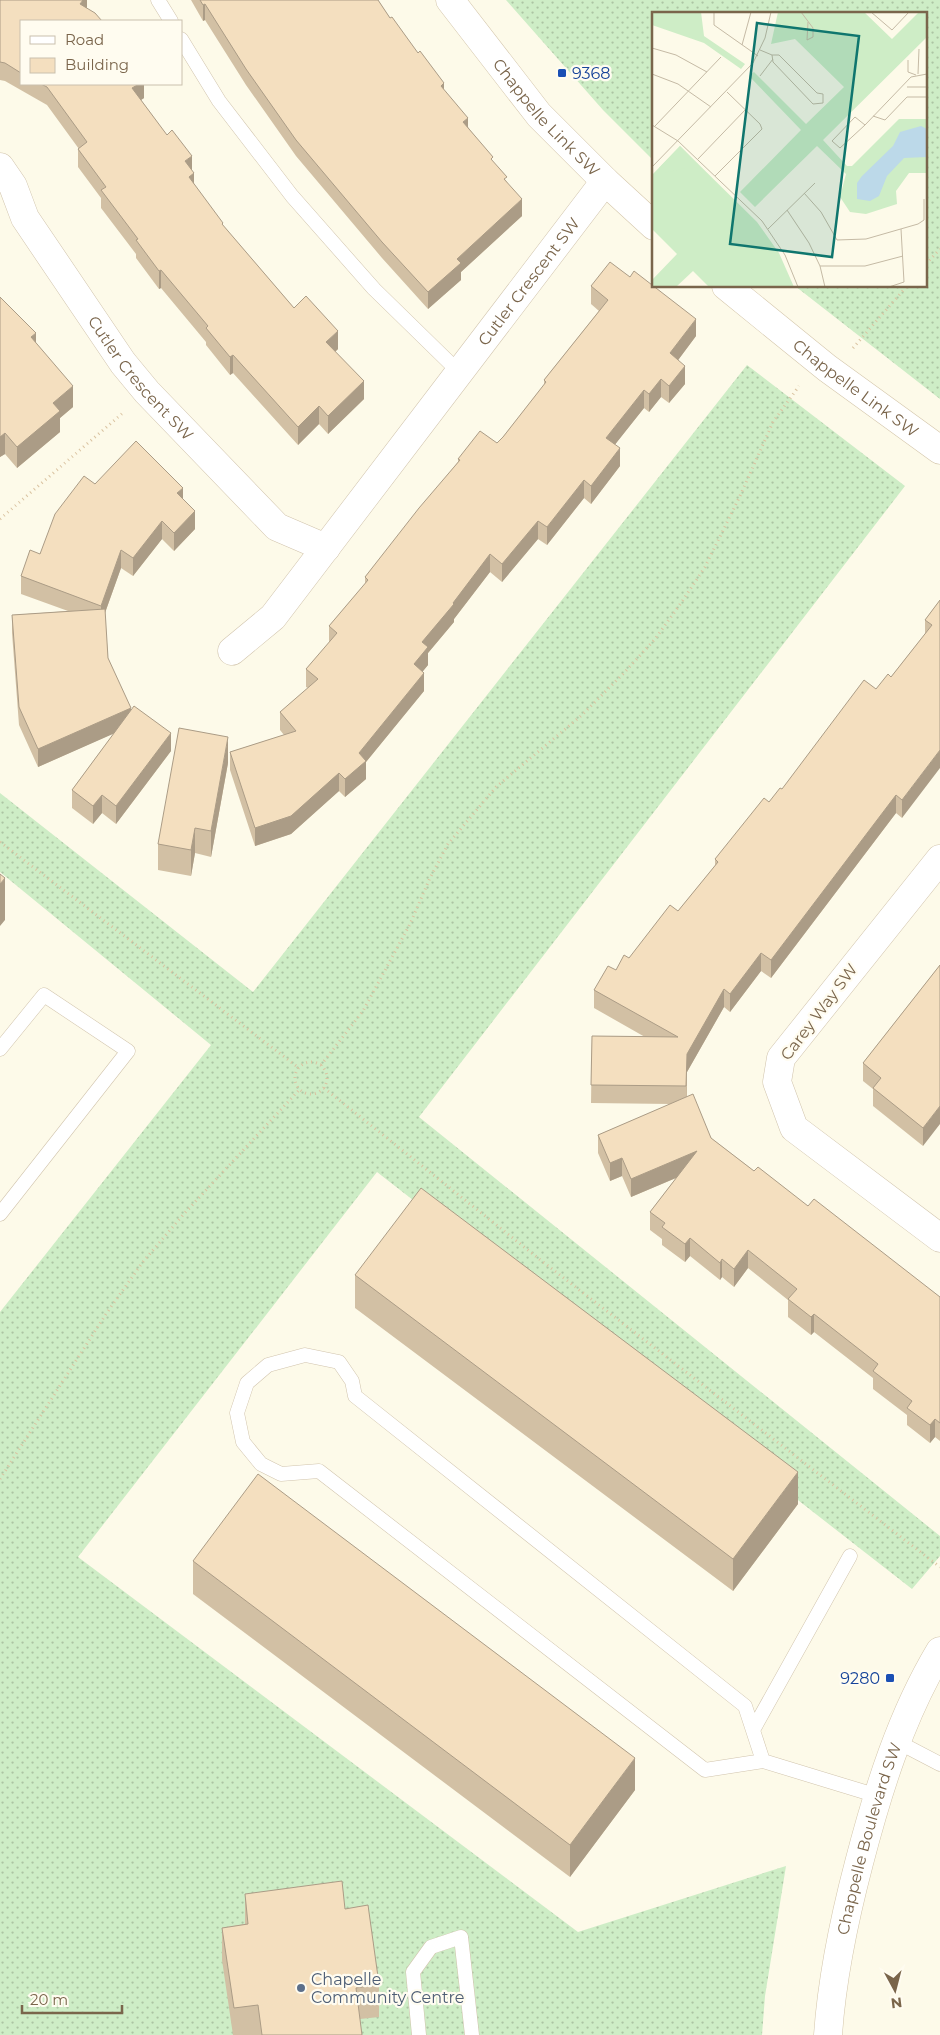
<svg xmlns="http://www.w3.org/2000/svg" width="940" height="2035" font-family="Montserrat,sans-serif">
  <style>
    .grass { fill: url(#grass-dots) }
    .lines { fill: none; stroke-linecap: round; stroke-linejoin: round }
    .lane-casing { stroke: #d1c4ad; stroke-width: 15 }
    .street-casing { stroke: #d1c4ad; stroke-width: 29 }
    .secondary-casing { stroke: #d4c6ab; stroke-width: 29 }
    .path { stroke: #dac3a1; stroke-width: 3; stroke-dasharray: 1 4; stroke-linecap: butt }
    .lane { stroke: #fff; stroke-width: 14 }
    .street { stroke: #fff; stroke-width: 28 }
    .secondary { stroke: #fff; stroke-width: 28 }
    .wall { fill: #d2c0a4 }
    .shaded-wall { fill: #ab9c86 }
    .building { fill: #f4dfbf; stroke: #ab9c86 }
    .transit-dot { fill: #1a4fb4; stroke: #fffcf0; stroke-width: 2 }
    .service-dot { fill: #5c6f8a; stroke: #fffcf0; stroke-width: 2 }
    .labels { text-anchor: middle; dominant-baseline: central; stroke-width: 4.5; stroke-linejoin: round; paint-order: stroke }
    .transit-label { font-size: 16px; fill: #164399; stroke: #fffcf0; text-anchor: start }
    .street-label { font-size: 16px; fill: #7a654b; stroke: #fffcf0 }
    .service-label { font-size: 16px; fill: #4e5e75; stroke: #fffcf0; text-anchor: start }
    .inset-road { fill: none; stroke: #c5baa5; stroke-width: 1 }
    .view { fill: #0f766e; fill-opacity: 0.15; stroke: #0f766e; stroke-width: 2.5 }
    .inset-edge { fill: none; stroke: #7a654b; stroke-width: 2.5 }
  </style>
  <defs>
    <pattern id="grass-dots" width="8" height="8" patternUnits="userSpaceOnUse" patternTransform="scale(1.25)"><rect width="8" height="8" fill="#ceedc6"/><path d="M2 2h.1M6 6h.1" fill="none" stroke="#acc4a3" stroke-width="1.8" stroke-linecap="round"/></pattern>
  </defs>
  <rect width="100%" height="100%" fill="#fdfae9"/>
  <path class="grass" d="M506,0h434v399l-145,-113h131v-272h-272v147l-51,-51z
    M747,365l158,121 -486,631 521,419v20l-28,33 -535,-417 -299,385 500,375 208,-66 -21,130 -3,39h-762v-723l211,-267 -211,-173v-79l253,199z"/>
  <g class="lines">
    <g class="lane-casing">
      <path id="lane" d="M158,0l13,21
        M181,39l38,62 73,95 82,93 85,83
        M0,1049l44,-54 84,56 -128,163
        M753,1730l97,-174
        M896,1741l44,23
        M763,1761l-58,9 -386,-299 -38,3 -20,-10 -18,-22 -6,-29 10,-30 21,-18 37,-10 34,7 13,19 3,15 390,310 18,55 115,35
        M419,2035l-6,-63 18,-25 30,-10 11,98"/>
    </g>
    <g class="street-casing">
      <g id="street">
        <path id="s1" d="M0,167l13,19 12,32 98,145 24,29 130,135 49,21"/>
        <path id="s2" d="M232,651l41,-34 332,-436"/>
        <path d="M940,859l-159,199 -4,24 17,46 146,110"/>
      </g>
    </g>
    <g class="secondary-casing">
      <g id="secondary">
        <path id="s3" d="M450,0l89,115 66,66 49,45"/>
        <path id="s4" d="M726,286l101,82 113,82"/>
        <path id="s5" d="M828,2035c4,-58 16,-115 31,-172 19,-73 42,-147 81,-212"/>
      </g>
    </g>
    <path class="path" d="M926,264l14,-15
      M853,348l54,-62
      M0,519l124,-107
      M0,842l299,226
      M295 1078a16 16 0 1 1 32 0a16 16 0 1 1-32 0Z
      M321,1065l42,-54 47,-87 20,-46 18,-34 48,-57 86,-72 42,-42 31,-34 26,-36 24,-36 35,-71 33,-74 26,-36
      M324,1088l219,174 397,305
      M0,1479l106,-165 36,-51 41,-48 117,-126"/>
    <use href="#lane" class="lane"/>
    <use href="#street" class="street"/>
    <use href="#secondary" class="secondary"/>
  </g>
  <path class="wall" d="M0,0h87l-66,21v63h123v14l-3,2 51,70 2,14 29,42 71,82 44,41 -3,3 29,47 -36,35 -9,-10 -21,21 -65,-72 -3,2 -24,-30v-3l-45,-54 -2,1 -23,-31v-4l-35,-46v-10l-23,-31v-18h1l-32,-44 -42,-24 -5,-1z
    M191,0h187l12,18 54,72 24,37 39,55 15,34 -61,56v8l-33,29 -46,-51 -86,-102 -50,-71 -41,-65 -2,1z
    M591,286l105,50 -18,24 7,24 -16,19 -8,-6 -12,15 -5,-4 -29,36 5,22 -29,38 -7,-6 -37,47 -9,-6 -36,43 -12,-10 -36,47v3l-26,31v12l-5,6 1,20 -58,71v17l-21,18 -6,-6 -48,43 -36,12 -25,-76v-18l54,-17 -4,-5v-18l28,-24 -2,-1v-18l23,-26v-17l36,-42v-7l93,-115v-3l39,-16 6,-6 41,-52v-5l55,-69 -8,-7z
    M0,297l36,46 37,64 -13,11v14l-43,36 -12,-14 -5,3z
    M95,484l88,15 12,30 -21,22 -12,-12 -29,37 -12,-8 -16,45 3,45 23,53 40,40 -55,73 -14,-11 -9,11 -21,-16v-18l42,-57 -76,34 -19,-42 -7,-92v-18l56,-4 -47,-17v-18l19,-22z
    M940,600l-38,218 -6,-5 -125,165 -10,-7 -31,41 -6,-5 -37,65v25l24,41 43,33 54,35 132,91v144l-5,-4 -5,6 -23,-18v-10l-34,-26v-11l-59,-46 -3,3 -23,-18v-17l-40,-32 -14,19 -12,-10 -2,3 -30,-24 -5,6 -23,-17v-6l-12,-9v-18l26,-34 -45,19 -9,-21 -12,5 -12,-28v-18l73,-31 -80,-1 1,-67 53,1 -51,-29v-18l35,-32 49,-47 37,-45v-7l176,-182 34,-43v-14z
    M228,763l-17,94 -16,-4 -4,23 -33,-6v-26z
    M940,965l-17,181 -50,-40v-17l-10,-8v-18z
    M355,1275l443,229 -65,87 -378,-283z
    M193,1561l442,229 -65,87 -377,-283z
    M245,1894l100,15 34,75v33l-19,2 2,16h-129l-11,-75v-32l23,-4z"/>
  <path class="shaded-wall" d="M83,0h4v11l-7,-7z
    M205,4v16l-2,1v-16z
    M444,83v16l-3,-13z
    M139,84h5v14l-12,8v-18z
    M468,118v16l-5,-12z
    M192,156v18l-7,-13z
    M194,173v18l-5,-14z
    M522,199v17l-61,56v8l-33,29v-17l29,-33z
    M161,270v18l-2,1v-18z
    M696,319v17l-26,35v-18z
    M338,331v18l-12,11v-18z
    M36,333v20l-5,-16z
    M233,355v18l-3,2v-18z
    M685,366v18l-16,19v-17z
    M661,379v18l-12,15v-18z
    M364,381v18l-36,35v-18z
    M73,386v21l-13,11v14l-43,36v-21l36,-44z
    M644,390v18l-38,48v-18z
    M319,406v18l-21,21v-18z
    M5,433v21l-5,3v-20z
    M620,448v18l-29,38v-18z
    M584,480v18l-37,47v-18z
    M183,488v17l-6,-12z
    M195,511v18l-21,22v-18z
    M162,521v18l-29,37v-18z
    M538,521v18l-36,43v-18z
    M121,550v18l-20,56v-18z
    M490,554v18l-36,47v3l-26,31v12l-14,17v-18l8,-22z
    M424,673v18l-58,71v17l-21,18v-18l14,-26z
    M131,708v18l-93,41v-18z
    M171,733v18l-55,73v-18z
    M228,737v26l-17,94v-26z
    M940,750v18l-38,50v-18z
    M339,773v18l-48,43 -36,12v-18z
    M102,795v18l-9,11v-18z
    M896,795v18l-125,165v-18z
    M195,828v25l-4,23v-26z
    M5,878v42l-5,6v-42z
    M761,953v18l-31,41v-18z
    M724,989v18l-37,65 -1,32 1,-50z
    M940,1106v18l-17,22v-18z
    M697,1151v18l-66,28v-18z
    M622,1158v18l-12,5v-18z
    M690,1238v18l-5,6v-18z
    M748,1250v18l-14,19v-18z
    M722,1259v18l-2,3v-17z
    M814,1314v18l-3,3v-18z
    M935,1419v18l-5,6v-18z
    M798,1472v32l-65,87v-32z
    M635,1758v32l-65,87v-32z"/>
  <path class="building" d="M0,0h83l-3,4 15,9 7,8h-81v52l-16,-10 -5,-1z
    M200,0h178l12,18 2,-1 26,36 2,-2 24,32 -3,3 27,32 -5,4 30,35 -2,2 16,18 -3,2 18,20 -65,60 4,4 -33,29 -46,-50 -86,-102 -50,-71 -41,-65 -2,1z
    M41,84h98l-7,4 35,47 5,-5 20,26 -7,5 9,12 -5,4 34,46 -1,1 72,84 12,-12 32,35 -12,11 38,39 -36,35 -9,-10 -21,21 -65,-72 -3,2 -24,-29 2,-2 -47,-56 -2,1 -23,-31 2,-1 -37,-49 5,-3 -28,-38 9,-7 -40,-55z
    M610,262l20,15 4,-6 62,48 -26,34 15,13 -16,20 -8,-7 -12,15 -5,-4 -38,48 14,10 -29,38 -7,-6 -37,47 -9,-6 -36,43 -12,-10 -37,49 1,1 -32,38 6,5 -14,17 10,9 -65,80 7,8 -21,18 -6,-6 -48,43 -36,12 -25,-76 66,-21 -16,-19 38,-33 -12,-10 31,-36 -8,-7 39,-46 -3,-3 54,-69 41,-48 -2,-1 22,-28 17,12 6,-6 43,-55 -2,-2 64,-80 -17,-14z
    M0,297l36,36 -5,4 42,49 -20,17 7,8 -43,36 -12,-14 -5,4z
    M136,441l47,47 -6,5 18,18 -21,22 -12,-12 -29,37 -12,-8 -20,56 -80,-30 9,-26 10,4 15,-40 29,-38 11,8z
    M940,600v150l-38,50 -6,-5 -125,165 -10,-7 -31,41 -6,-5 -37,65 -1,32 -95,-1 1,-49 86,1 -84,-47 14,-24 8,4 8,-15 5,3 41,-53 8,6 40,-49 -3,-3 49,-61 5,4 11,-14 2,1 82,-109 12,9 12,-15 3,3 41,-52 -7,-5z
    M105,609l3,49 23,50 -93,41 -19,-42 -7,-92z
    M134,706l37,27 -55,73 -14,-11 -9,11 -21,-16z
    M179,728l49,9 -17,94 -16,-3 -4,22 -33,-6z
    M0,874l5,4 -5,6z
    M940,965v141l-17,22 -50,-40 8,-10 -18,-15z
    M693,1094l18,44 43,33 4,-4 50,39 6,-7 126,98v126l-5,-4 -5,6 -23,-17 5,-7 -39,-30 5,-7 -64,-50 -3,3 -23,-18 9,-10 -49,-39 -14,19 -12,-10 -2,4 -30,-25 -5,6 -23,-17 3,-4 -15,-11 47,-61 -66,28 -9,-21 -12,5 -12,-28z
    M421,1188l377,284 -65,87 -378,-284z
    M258,1474l377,284 -65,87 -377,-284z
    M342,1881l3,28 23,-4 11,79 -23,4 6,47h-100l-4,-30 -24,3 -12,-80 26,-4 -3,-30z"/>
  <g class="transit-dot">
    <rect x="557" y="68" width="10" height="10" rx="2.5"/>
    <rect x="885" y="1673" width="10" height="10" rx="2.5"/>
  </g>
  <circle class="service-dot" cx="301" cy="1988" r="5"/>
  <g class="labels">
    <g class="transit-label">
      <text x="572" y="73">9368</text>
      <text x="880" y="1678" text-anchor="end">9280</text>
    </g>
    <g class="street-label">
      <text stroke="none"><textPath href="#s3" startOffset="152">Chappelle Link SW</textPath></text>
      <text stroke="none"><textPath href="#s2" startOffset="475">Cutler Crescent SW</textPath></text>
      <text stroke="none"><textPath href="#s1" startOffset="255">Cutler Crescent SW</textPath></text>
      <text stroke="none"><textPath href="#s4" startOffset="165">Chappelle Link SW</textPath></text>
      <text transform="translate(819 1012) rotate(-53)">Carey Way SW</text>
      <text stroke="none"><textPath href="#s5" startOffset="201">Chappelle Boulevard SW</textPath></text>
    </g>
    <g class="service-label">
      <text x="311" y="1979">Chapelle<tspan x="311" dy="18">Community Centre</tspan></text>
    </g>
  </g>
  <g transform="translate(652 12)">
    <rect width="275" height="275" fill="#fdfae9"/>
    <path d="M0,0h49l3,24 41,28 -4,5 -37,-26 -52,-18zM126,0h86l28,27 27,-27h8v25l-104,103 24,26h5l47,-47h28v54h-18l-13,18 1,13 -31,10 -16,-2 -10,-15 6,-23 -29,-28 -62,61 -15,-15 61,-62 -52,-54 5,-4 52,52 38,-37 -49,-48 -24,5zM28,134l77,76 22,31 15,34h-85l-16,-16 -17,16h-24v-7l25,-26 -25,-25v-54z" fill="#ceedc6"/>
    <path d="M28,134l19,20 -8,7 -5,-5 -22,5 -5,-5z" fill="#ceedc6"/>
    <path d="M269,114l6,3v28l-23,1 -17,18 -8,20 -9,5 -13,-2v-16l5,-7 31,-30 7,-14z" fill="#bcd9e9"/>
    <path class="inset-road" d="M62,0v13l44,31M149,0l12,16v9l-6,3 1,-18M219,0l21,18 17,-18M90,33l9,-33M0,36l24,7 31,17M108,38l12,5 1,7 40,42 10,-1v-9l-6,-1 -38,-38h-7M256,48v12l8,3M0,62l26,10 33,23M266,62l1,-25M108,64l13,-17M255,75h20M221,104l12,4 22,-23h20M0,113l26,16 84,80 23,34 13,32M213,113l-10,-8 -23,24 8,7 25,-23 46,-48 16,-3M3,114l66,-69M46,147l48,-50M0,155l101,-104 12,-25 6,-26M63,164l47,-47 -2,-5 -33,-32M152,181l17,19 16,28 29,-1 52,-15 6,-4v-21M135,198l22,33 11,23 5,21M116,217l47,-46M168,254h45l38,-10M237,275l15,-5 -3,-53"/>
    <path class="view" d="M105,11l102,13 -27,221 -102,-13z"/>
    <rect width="275" height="275" class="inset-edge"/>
  </g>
  <rect x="20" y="20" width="162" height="65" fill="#fffcf0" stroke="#cac0ae"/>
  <rect x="30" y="36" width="25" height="8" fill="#ffffff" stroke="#cac0ae"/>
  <text x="65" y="45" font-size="15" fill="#7a654b">Road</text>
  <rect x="30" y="58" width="25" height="15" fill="#f4dfbf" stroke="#cac0ae"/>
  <text x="65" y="70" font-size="15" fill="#7a654b">Building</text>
  <g transform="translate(895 1990) rotate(173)" stroke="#fffcf0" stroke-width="4" paint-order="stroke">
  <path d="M0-4L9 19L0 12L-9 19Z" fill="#7a654b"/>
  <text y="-8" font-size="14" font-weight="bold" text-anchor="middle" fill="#7a654b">N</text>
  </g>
  <path d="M22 2005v8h100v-8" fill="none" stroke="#7a654b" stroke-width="2.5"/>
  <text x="30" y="2005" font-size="15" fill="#7a654b" stroke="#fffcf0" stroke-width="4" paint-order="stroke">20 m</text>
</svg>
